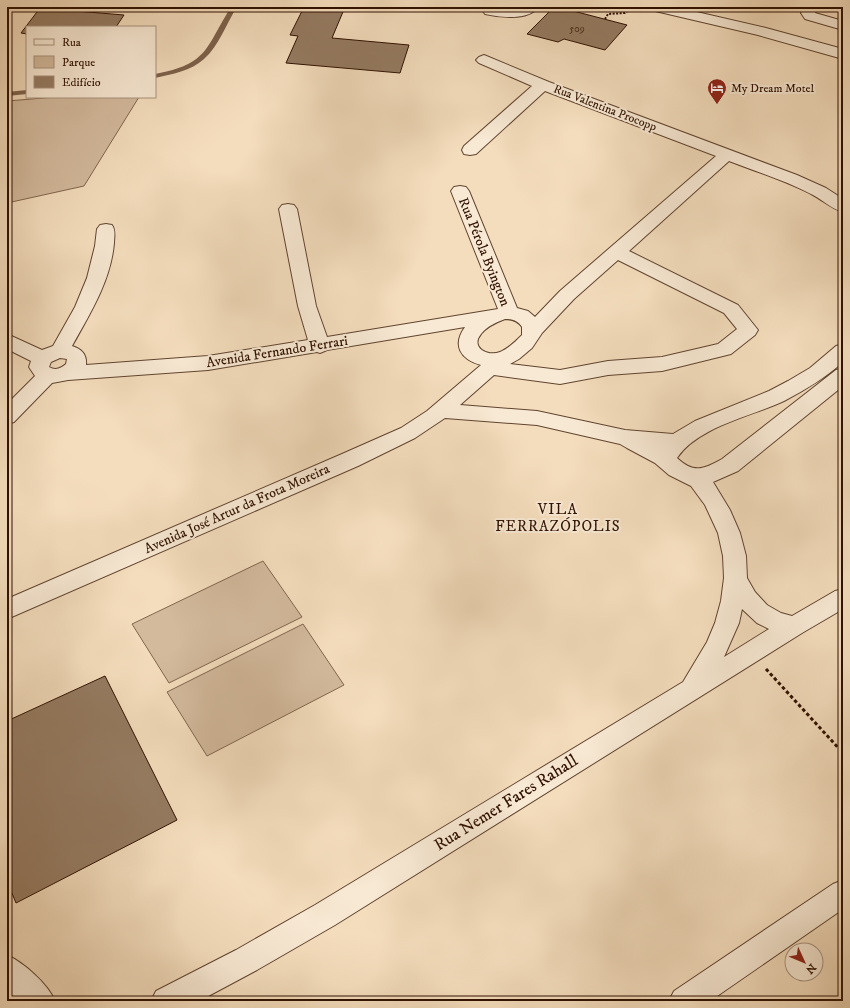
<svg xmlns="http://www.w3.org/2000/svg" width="850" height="1008" font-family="'IM FELL DW Pica',serif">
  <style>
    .green { fill: #d3ba9d; stroke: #81664e }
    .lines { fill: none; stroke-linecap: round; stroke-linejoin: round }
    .stream { fill: #7d624b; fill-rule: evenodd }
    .building { fill: #957b62; stroke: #2f1100 }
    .minor-casing { stroke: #60442f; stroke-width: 2 }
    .path-far1 { stroke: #2f1100; stroke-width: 2; stroke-dasharray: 2 1.5; stroke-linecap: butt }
    .path { stroke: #2f1100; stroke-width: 3; stroke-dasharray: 3.5 2.5; stroke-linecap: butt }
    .minor { fill: #f8e9d4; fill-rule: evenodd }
    .labels { text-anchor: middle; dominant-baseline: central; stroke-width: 4; stroke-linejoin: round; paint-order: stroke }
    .far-number-label { font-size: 10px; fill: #482c18 }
    .far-poi-label { font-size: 12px; fill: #2f1100; stroke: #f8e9d4; text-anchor: start }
    .far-street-label { font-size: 12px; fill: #2f1100; stroke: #f8e9d4 }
    .street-label { font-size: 14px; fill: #2f1100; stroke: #f8e9d4 }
    .neighbourhood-label { font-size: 15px; letter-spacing: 1px; fill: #2f1100; stroke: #f8e9d4 }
    .near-street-label { font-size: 17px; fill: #2f1100; stroke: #f8e9d4 }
  </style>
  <rect width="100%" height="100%" fill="#f4ddbd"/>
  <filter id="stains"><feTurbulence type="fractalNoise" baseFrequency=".005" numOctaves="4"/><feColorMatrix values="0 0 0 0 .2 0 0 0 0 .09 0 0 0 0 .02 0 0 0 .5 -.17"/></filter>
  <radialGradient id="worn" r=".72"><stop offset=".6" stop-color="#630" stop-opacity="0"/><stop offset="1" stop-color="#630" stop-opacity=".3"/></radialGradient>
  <path class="green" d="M56,97h83l-55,89 -77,17v-102z
    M263,561l39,56 -133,66 -37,-59z
    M303,624l41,61 -137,71 -40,-64z"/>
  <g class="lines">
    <path class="stream" d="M231,7h6c-11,17 -18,39 -33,52 -13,12 -32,15 -49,19v-4c54,-10 50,-26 76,-67z
      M27,90v4l-20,2v-4z"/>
  </g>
  <path class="building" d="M304,7h41l-13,31 77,7 -9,28 -114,-10 12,-27 -8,-1z
    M554,7h4l69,18 -22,25 -41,-11 -6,3 -31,-8z
    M40,8l84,7 -8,12h-89v7l-6,-1z
    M105,676l72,144 -161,83 -9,-22v-160z"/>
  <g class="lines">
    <g class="minor-casing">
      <path id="minor" d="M489,7l17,2 14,-2 17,1c-9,13 -39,9 -52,6l-2,-3 2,-3z
        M649,7h26l91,21 77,21v10l-85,-24 -107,-25z
        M804,7h14l-3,6 28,8v9l-38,-11 -4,-6z
        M484,55l65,27 248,93 29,13 17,11v13c-11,-3 -19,-11 -30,-17 -26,-14 -56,-23 -84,-34l-100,90 109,54 20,25 -3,5 -24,19 -69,17 -54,4 -48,9 -66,-9 -34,30 77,6 88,19 48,4 22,-13 74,-30 19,-10 22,-13 26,-22 7,-2v18c-18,16 -38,28 -59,39 -32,15 -87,26 -107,57 17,16 27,11 45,1l114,-89 7,-2v18l-105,85 -25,11 17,28 10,23 6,23 1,22 8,14 12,13 14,8 11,3 43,-25 8,-2v20l-41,24 -467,292 -78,45 -58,31h-48l5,-10 80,-41 79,-45 368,-223 24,-40 8,-19 6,-22 3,-23 -1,-22 -5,-23 -13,-28 -14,-19 -22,-11 -14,-12 -28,-15 -7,-4 -83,-19 -92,-7 -30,20 -57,28 -351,153v-20l335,-145 59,-26 26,-17 54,-46c-21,-6 -29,-20 -16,-38l-138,23 -7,3 -3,-1 -109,18 -140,10 -16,3 -38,39 -7,2v-20l28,-28 -6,-9 2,-6 -24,-12v-15l35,16 11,-4 22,-39 12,-29 8,-32 2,-17 3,-4 6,-1 6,1c4,6 2,12 2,18 -3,37 -24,71 -42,103 10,3 15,9 14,19l122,-9 100,-16 -10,-34 -19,-97 3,-4 6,-1 6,1 3,4 19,97 11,31 171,-28 -47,-118 3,-4 6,-1 6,1 3,4 48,117 11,3 7,6 25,-26 156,-135 -171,-65 -69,63 -6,1 -6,-1 -2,-4 2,-4 68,-60 -53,-23 -3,-3 3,-3zM618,260l106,53 13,16 -19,15 -56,13 -54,4 -48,9 -50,-6 9,-5 13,-11 10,-15 32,-34zM505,319c8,0 13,2 17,8v8c-6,6 -14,14 -22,17 -13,5 -30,-5 -19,-18 6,-8 16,-12 24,-15zM60,358l7,1 -1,5c-5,4 -10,7 -17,3l2,-5zM742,609l15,14 12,6 -45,28 15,-34z
        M843,880v29l-133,92h-41l5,-10 159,-107z
        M7,955c17,8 41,29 48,46h-37l-11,-11z"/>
    </g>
    <path class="path-far1" d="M605,19l3,-5 17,-1 7,-6"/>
    <path class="path" d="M766,669l77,84"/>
    <use href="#minor" class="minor"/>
  </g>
  <defs>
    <g id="hotel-pin" transform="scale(1)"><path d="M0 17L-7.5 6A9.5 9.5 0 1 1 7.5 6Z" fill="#8f2418" stroke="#f8e9d4"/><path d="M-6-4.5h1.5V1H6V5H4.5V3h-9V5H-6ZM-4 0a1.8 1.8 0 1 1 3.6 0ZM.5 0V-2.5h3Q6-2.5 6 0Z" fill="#fff"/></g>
  </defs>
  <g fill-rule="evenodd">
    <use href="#hotel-pin" x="717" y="88"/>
  </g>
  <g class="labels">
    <g class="far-number-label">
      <text x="577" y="29">509</text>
    </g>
    <g class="far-poi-label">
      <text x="731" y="88">My Dream Motel</text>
    </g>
    <g class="far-street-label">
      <text transform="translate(605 108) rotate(21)">Rua Valentina Procopp</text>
    </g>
    <g class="street-label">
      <text transform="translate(484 252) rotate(68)">Rua Pérola Byington</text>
      <text transform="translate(277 352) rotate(-9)">Avenida Fernando Ferrari</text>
      <text transform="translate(237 509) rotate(-24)">Avenida José Artur da Frota Moreira</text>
    </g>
    <g class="neighbourhood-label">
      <text x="558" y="509">VILA<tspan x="558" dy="17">FERRAZÓPOLIS</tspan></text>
    </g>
    <g class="near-street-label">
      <text transform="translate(506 803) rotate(-32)">Rua Nemer Fares Rahall</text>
    </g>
  </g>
  <rect width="850" height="1008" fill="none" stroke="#f4ddbd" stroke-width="24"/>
  <rect x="8" y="8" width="834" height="992" fill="none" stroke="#2f1100" stroke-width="2"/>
  <rect x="12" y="12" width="826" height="984" fill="none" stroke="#2f1100"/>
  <rect x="26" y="26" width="130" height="72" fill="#f8e9d4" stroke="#a8937f"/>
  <rect x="34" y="39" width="20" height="6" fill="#f8e9d4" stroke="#a8937f"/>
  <text x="62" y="46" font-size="12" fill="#2f1100">Rua</text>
  <rect x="34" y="56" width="20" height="12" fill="#d3ba9d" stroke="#a8937f"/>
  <text x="62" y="66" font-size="12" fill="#2f1100">Parque</text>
  <rect x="34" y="76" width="20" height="12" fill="#957b62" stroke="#a8937f"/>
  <text x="62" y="86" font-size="12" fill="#2f1100">Edifício</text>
  <g transform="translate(804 962) rotate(134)"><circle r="19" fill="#f8e9d4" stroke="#a8937f"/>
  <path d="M0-3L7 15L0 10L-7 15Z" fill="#8f2418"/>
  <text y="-6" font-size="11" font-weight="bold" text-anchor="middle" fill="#2f1100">N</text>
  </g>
  <rect width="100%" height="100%" filter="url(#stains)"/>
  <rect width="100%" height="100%" fill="url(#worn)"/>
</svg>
